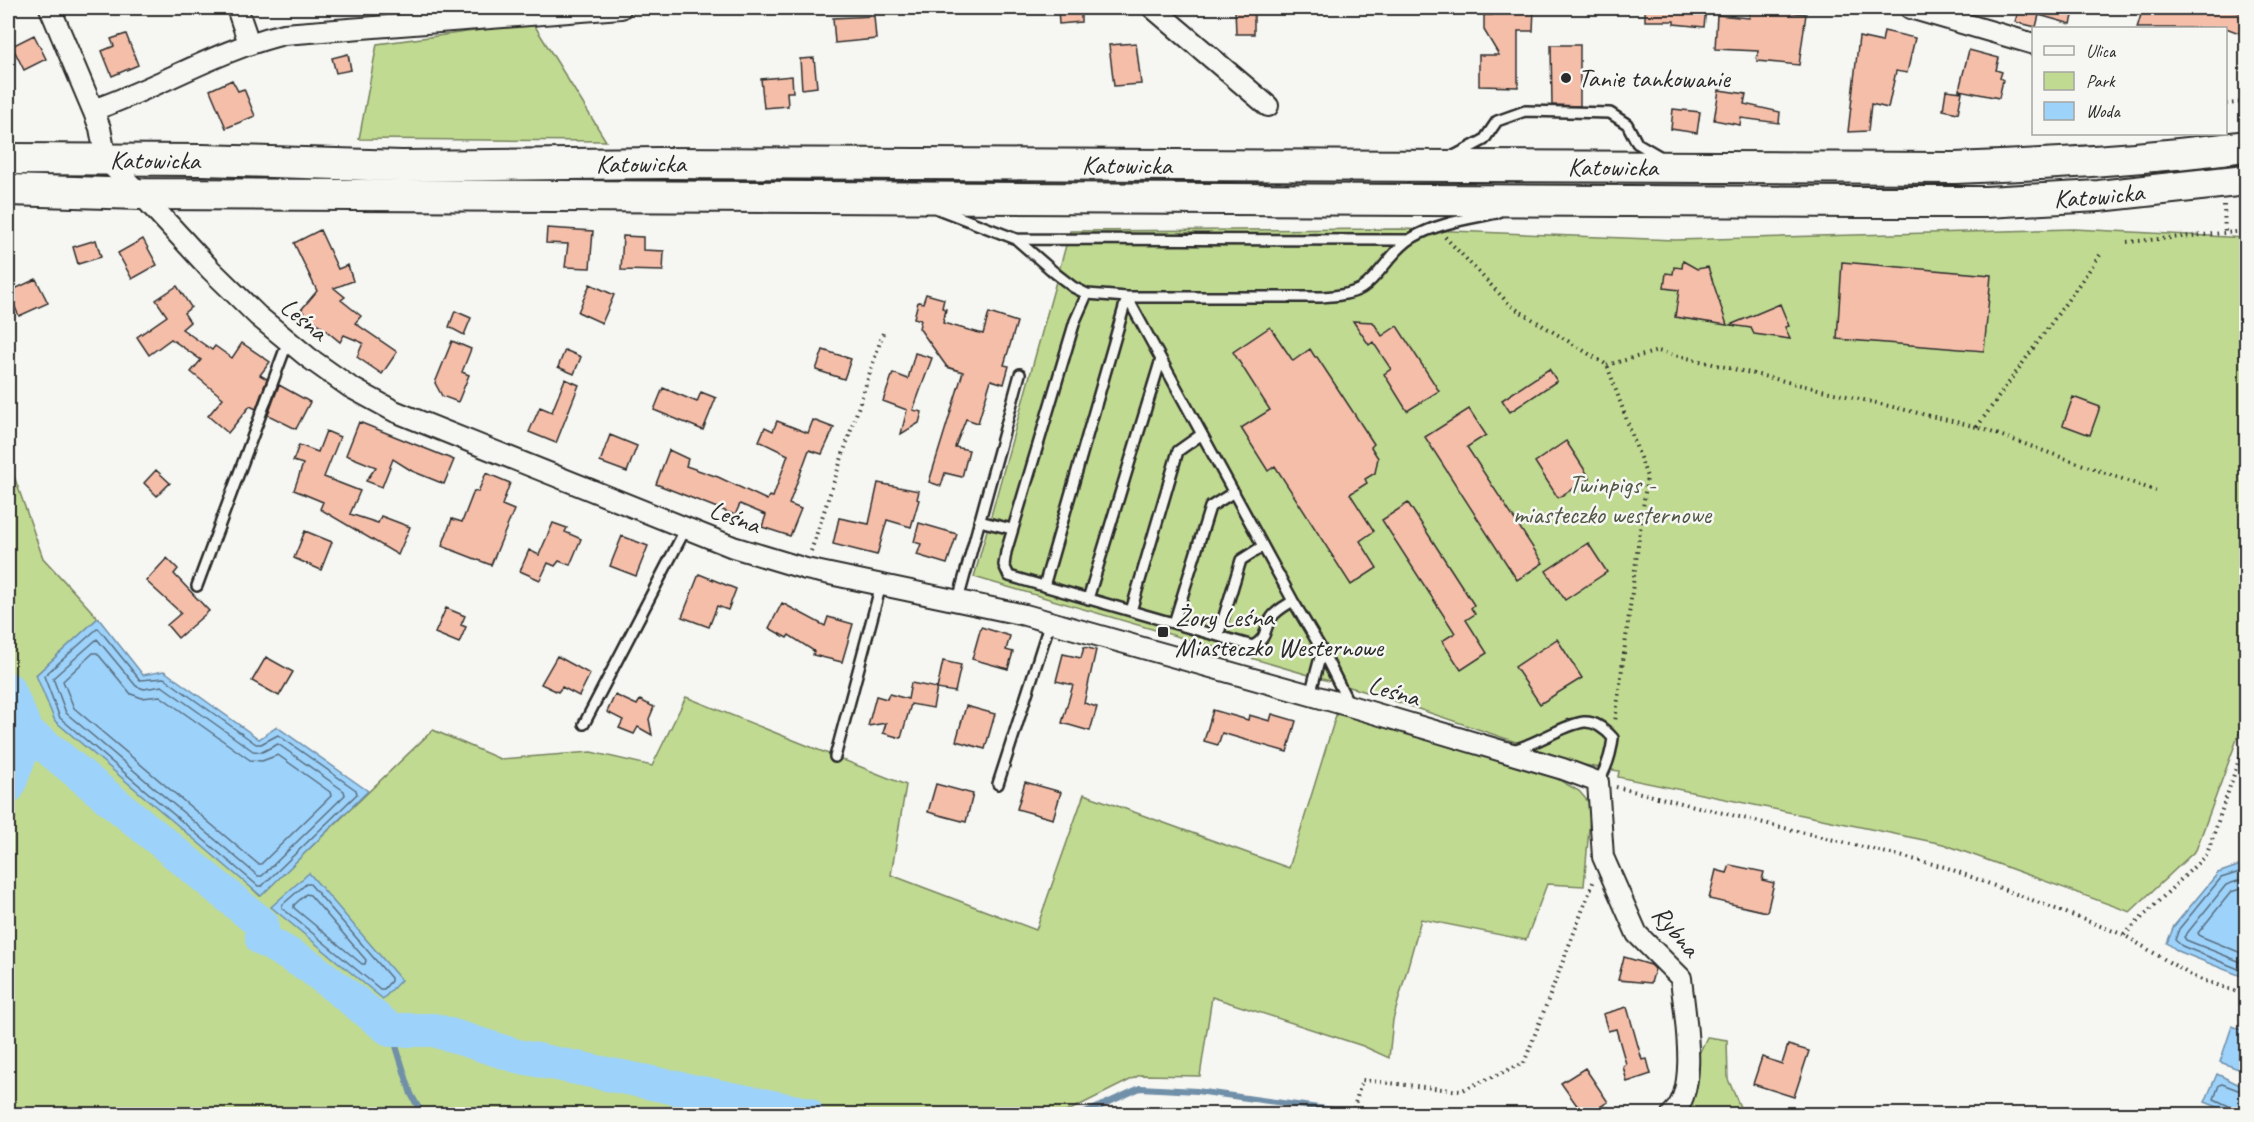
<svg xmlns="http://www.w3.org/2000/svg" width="2254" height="1122" font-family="Caveat,sans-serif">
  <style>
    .green { fill: #c0da91; stroke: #76825e; stroke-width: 1.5 }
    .water { fill: #9dd2fb; stroke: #6f8fa8; stroke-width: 1.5 }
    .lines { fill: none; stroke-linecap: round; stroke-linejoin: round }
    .shore { stroke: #596e7e; stroke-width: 1.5 }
    .stream { stroke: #6f8fa8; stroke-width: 6 }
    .river { stroke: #9dd2fb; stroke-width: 34 }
    .building { fill: #f5bea9; stroke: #2b2b2b; stroke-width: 1.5 }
    .service-casing { stroke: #2b2b2b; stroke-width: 14 }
    .minor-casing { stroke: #2b2b2b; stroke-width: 24 }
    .primary-casing { stroke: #2b2b2b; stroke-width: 34 }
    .path { stroke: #2b2b2b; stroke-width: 4; stroke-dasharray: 1.5 4.5; stroke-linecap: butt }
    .service { stroke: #f6f6f2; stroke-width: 9 }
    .minor { stroke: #f6f6f2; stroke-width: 20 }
    .primary { stroke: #f6f6f2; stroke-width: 30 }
    .poi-dot { fill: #2b2b2b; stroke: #f6f6f2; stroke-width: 2 }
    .labels { text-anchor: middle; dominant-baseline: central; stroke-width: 5; stroke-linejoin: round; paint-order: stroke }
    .poi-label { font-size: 26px; fill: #2b2b2b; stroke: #f6f6f2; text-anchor: start }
    .street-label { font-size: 26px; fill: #2b2b2b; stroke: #f6f6f2 }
    .park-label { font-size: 26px; fill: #505744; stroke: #f6f6f2 }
  </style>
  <rect width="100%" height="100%" fill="#f6f6f2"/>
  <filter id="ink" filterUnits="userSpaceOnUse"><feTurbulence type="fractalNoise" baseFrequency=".0167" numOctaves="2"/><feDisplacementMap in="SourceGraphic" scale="12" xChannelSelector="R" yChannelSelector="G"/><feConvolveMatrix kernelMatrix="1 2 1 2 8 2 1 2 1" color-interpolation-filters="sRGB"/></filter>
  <g filter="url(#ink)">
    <path class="green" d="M533,23l73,118 -247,-2 18,-95z
      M1402,229l273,11 399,-11 172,9v477l-50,135 -66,62 -187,-68 -325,-67 1,-6 -35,-6 -207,-70 -403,-118 96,-346z
      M8,459l35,99 55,60 -62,57 224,221 173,-166 67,29 91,-7 61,14 34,-69 220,88 -15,90 145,55 48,-136 205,74 48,-156 208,60 34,19 12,14 -7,81 -37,-2 -21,56 -105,-21 -28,101 -4,38 -26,-12 -151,-49 -12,79 -60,-1 -78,39h-1054z
      M1707,1037l20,3 1,39 15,35h-73z"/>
    <path class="water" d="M98,618l45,57 21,-4 95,68 18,-12 91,64 -107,105 -206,-175 -19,-46z
      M2246,863v115l-68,-27 -11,-8 7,-17 44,-53z
      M309,873l92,107 -18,19 -112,-92z
      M2232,1026l14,5v41l-26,-10z
      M2217,1074l29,14v26h-11l-30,-12z"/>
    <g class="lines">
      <path class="shore" d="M98,628l42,52 24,-2 92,66h5l17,-9 78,55 1,4 -95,92h-4l-198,-168 -16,-42z
        M97,639l39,47 8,3 18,-3 91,65 9,1 16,-8 66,47 1,4 -83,81h-4l-192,-163 -13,-35z
        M93,653h4l34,41 11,4 18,-2 90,64 12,1 16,-6 52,37 1,4 -70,68h-3l-184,-156 -11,-27z
        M2246,870l-25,8 -42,51 -4,11 7,6 64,26
        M2246,878l-20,7 -42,52 2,3 60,24
        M306,884h4l81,94v3l-7,8h-4l-98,-81v-3z
        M2246,887l-15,5 -33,41 2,3 46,19
        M306,894l4,1 56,65 -1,4h-3l-68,-56v-3z
        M2234,1114l-3,-7 -17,-8 5,-14 3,-1 24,9"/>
      <path class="stream" d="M391,1030l20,64 11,20
        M1083,1114l57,-26 57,3 165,23"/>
      <path class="river" d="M8,689l20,45 -20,53
        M28,734l14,9 220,181v15l47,27 82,64h43l83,26 290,58"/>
    </g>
    <path class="building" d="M1058,8h23v14l-22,2z
      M1235,8h19v26h-18z
      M1492,8h42l-1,23h-15v56l-39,-1v-31h20l-15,-25v-15h8z
      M1645,8h61l-2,19 -30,-3v-3h-29z
      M1751,8l55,6 -7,51 -42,-4 1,-10 -43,-2 2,-34 32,3z
      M2019,8h56l-4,16 -32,-9 -3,12 -21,-5z
      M2143,8h81l23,7v21l-21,-8h-89z
      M874,16l2,23 -41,4 -2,-25z
      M1884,31l31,7 -8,35 -11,-2 -8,37 -17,-4 -3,27 -20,1 11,-95 23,5z
      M126,34l12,31 -26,11 -10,-25 12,-5 -3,-7z
      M34,35l12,24 -22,11 -12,-24z
      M1136,43l5,41 -27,2 -5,-41z
      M1551,45h29v61l-28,-1z
      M1969,50l30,8 -3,12 6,2 -2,6 3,2 -4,18 -40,-8z
      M348,54l3,16 -15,3 -4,-15z
      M814,58l3,29 -15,2 -2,-30z
      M792,76l1,16h-6l1,14 -24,2 -3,-29z
      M232,80l6,11 6,-2 11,27 -29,12 -16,-38z
      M1719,90l27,4 -2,10 36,8 -1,11 -38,-5 -1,7 -26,-5z
      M1946,90l16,2 -4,21 -15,-3z
      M1673,109l27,3 -3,21 -26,-4z
      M547,228l46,3 -3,37 -25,-1 3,-23 -22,-1z
      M320,230l18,39 10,-4 5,16 -19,7 11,9 -4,3 20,16 -6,7 42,29 -15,22 -25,-17 6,-14 -19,-8 -4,7 -39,-32 16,-19 -23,-48z
      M623,236l20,1v13l21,1 -1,20 -42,-1z
      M143,239l14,26 -25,14 -14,-26z
      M96,240l5,17 -23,7 -5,-17z
      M1683,261l14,8 11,-2 19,58 -52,-8 4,-27 -15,-2 2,-15 7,1 1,-7 8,1z
      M1842,262l149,13 -7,76 -147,-12z
      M36,279l12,24 -29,13 -11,-24z
      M590,284l24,11 -12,28 -24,-11z
      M177,286l14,21 -7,6 6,9 -8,7 30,21 3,-4 17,12 10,-15 28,19 -10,13 7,4 -11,30 -6,-3 -22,27 -20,-17 15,-18 -32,-26 10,-12 -30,-21 -22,16 -12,-18 30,-21 -11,-16z
      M926,294l18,5 -2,9 4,1 -3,14 40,11 6,-21 28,9 -13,43 5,1 -5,18 -13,-4 -13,43 -12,-4 -11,28 14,3 -7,27 -17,-4 -4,13 -12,-4 34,-110 -16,-5 -28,-39 2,-8 -7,-2 4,-16 5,1z
      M1780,304l9,22 -4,1 5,12 -36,-5 -3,-6 -21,-3z
      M455,311l16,7 -7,17 -15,-8z
      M1353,321l20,1 9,14 15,-10 42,65 -32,20 -23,-37 7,-5 -18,-27 -4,3z
      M1270,327l23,34 17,-12 5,8h2l57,87 -3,3 7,11 -3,15 -10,6 2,4 -17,11 24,37 -14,10 17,27 -26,17 -76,-119 -7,5 -27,-43 29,-18 -37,-58z
      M452,341l19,8 -9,23 7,3 -11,27 -16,-6 -7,-13z
      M565,350l16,7 -7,17 -16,-7z
      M823,350l28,9 -7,20 -28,-9z
      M915,353l17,5 -19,52 9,2 -3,11 -18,11 6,-24 -24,-9 10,-28 15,6z
      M1549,369l8,12 -47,31 -8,-12z
      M565,379l14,6 -23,58 -27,-11 11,-25 12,5z
      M279,385l31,17 -14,27 -28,-14z
      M663,388l34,14 4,-10 15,6 -13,32 -49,-20z
      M2073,397l27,10 -10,28 -27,-10z
      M1469,409l17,26 -19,12 76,116 -26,17 -92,-143z
      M813,420l21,8 -12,26 -13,-4 -20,54 12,5 -11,27 -28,-9 4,-12 -26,-11 -5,11 -79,-31 13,-34 19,9 -2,7 32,11 49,23 2,-4 4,1 15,-42 -29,-14 6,-14 8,4 4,-10 31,12z
      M359,422l95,38 -10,24 -32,-13 -19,-12 -11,28 -16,-6 10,-14 -30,-12z
      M326,431l14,6 -16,40 36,14 -10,23 28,9 3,-7 29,11 -12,28 -78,-46 3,-7 -29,-12 9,-26 -10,-3 6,-16 19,7z
      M610,435l27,11 -10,26 -27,-10z
      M1566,441l24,37 -32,20 -23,-36z
      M156,470l14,13 -13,13 -13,-13z
      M486,473l24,10 -8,22 12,5 -23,55 -49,-19 10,-27 10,3 12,-31 4,1z
      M878,483l41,8 -2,8 2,1 -8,27 -24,-7 -10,35 -44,-11 6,-26 30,6z
      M1408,503l66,102 -3,3 4,6 -9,6 21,33 -26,17 -19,-29 13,-8 -73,-113z
      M553,523l14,5 -2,4 16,7 -11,26 -11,-4 -4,5 -7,-3 -8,17 -20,-9 9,-21 10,5z
      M919,523l38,11 -10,30 -30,-9 4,-11 -7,-2z
      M305,531l27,11 -11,28 -27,-12z
      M622,536l26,10 -12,30 -26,-10z
      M1588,543l19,29 -42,28 -19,-29z
      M167,558l11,11 -4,5 35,37 -31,27 -11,-13 14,-12 -35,-32z
      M699,574l37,15 -8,21 -11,-4 -8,21 -27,-10z
      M782,603l43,23 3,-9 25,7 -11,38 -29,-7 1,-4 -25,-16 -2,3 -18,-10z
      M446,608l19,8 -4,9 5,2 -7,16 -24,-10z
      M981,627l29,9 -4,14 7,2 -5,17 -36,-10z
      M1557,639l25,39 -42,26 -25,-37z
      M1084,647l12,3 -12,53 13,4 -7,24 -28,-8 11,-38 -17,-4 7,-27 18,4z
      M557,656l33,18 -11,22 -17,-9 -4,5 -17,-8z
      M266,657l27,15 -14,24 -27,-15z
      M943,661l18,4 -6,27 -18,-3z
      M911,683l26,5 -4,20 -22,-4 -10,34 -18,-5 3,-10 -18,3 8,-30 11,3 2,-5 19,5z
      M615,695l22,10 3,-5 14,7 -5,12 3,16 -14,-8 -4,7 -15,-6 4,-8 -16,-8z
      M966,706l29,8 -10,35 -29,-8z
      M1213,710l35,10 1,-5 21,6 2,-7 24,7 -9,31 -65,-19 -4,12 -14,-4z
      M1025,782l36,10 -8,27 -36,-10z
      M936,784l37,10 -7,28 -38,-10z
      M1730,865l34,7 -2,8 12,3 -7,29 -58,-13 7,-29 11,3z
      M1624,957l27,8 4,4 -4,14 -33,-3z
      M1627,1007l15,53 5,-1 4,15 -24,8 -4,-16 3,-2 -10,-35 -8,2 -5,-17z
      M1788,1045l21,6 -15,46 -41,-13 9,-27 20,7z
      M1585,1068l23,34 -19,12h-6l-22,-31z"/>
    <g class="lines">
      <g class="service-casing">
        <path id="service" d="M1454,156l30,-16 13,-19 28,-10 85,2 17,11 10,19 24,14
          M938,209l78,30 39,34 18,14 14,7 40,3h194c13,-1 29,-2 41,-9 18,-12 30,-38 50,-50 25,-15 57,-19 85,-25
          M1016,239l393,1
          M1087,294l-12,27 -69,231 -2,13 5,11 244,70c17,-10 9,-16 19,-29 5,-7 13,-11 21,-16
          M1127,297l166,304 29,49 27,54
          M979,521l33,8
          M197,586l91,-245
          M1044,586l83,-289
          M1088,599l73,-240
          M958,600l62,-226
          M1131,611l47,-160 24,-17
          M1174,623l36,-116 24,-15
          M1218,636l23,-76 22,-14
          M1310,695l12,-45
          M584,724l102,-196
          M1512,750c24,-5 50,-25 72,-28 12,-1 22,8 29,16 -2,17 -6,30 -15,44
          M835,757l46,-172
          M998,784l52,-162"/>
      </g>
      <g class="minor-casing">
        <path id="minor" d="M50,8l43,102 7,18 6,32 44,44 60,65 48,47 51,42 41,29 44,24 339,136 73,22 219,46 325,91 213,63 35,13 5,75 34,77 44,44c3,34 19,112 -9,136
          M237,8l12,35
          M1153,8l115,98
          M1910,8l124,36
          M93,110c65,-22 124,-60 191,-76l337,-26"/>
      </g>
      <g class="primary-casing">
        <g id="primary">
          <path id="s1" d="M8,159l194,1 200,6 260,-3 1293,5c98,-4 195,-9 291,-22"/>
          <path id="s2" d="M8,190l132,4 1720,8h126l113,-6 147,-16"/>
        </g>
      </g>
      <path class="path" d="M2226,104l20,-2
        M2224,205l1,30
        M1445,237l66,69 96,59 40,112 -32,245
        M2127,242l119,-11
        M1607,365l51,-14 319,76 179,64
        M1977,427l123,-172
        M811,551l72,-218
        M1616,787l329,80 179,68 70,42 52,18
        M2124,935l83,-81 37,-109 2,1
        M1352,1114l10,-34 98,11 64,-28 70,-183"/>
      <use href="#service" class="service"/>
      <use href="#minor" class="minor"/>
      <use href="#primary" class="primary"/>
    </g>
  </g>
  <g class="poi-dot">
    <circle cx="1566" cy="78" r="6"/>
    <rect x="1157" y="626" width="12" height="12" rx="3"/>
  </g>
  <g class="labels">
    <g class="poi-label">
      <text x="1578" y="78">Tanie tankowanie</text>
      <text x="1175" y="617">Żory Leśna<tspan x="1175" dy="30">Miasteczko Westernowe</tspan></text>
    </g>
    <g class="street-label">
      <text stroke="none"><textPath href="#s1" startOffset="147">Katowicka</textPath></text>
      <text stroke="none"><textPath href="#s1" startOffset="633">Katowicka</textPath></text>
      <text stroke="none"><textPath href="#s1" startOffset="1119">Katowicka</textPath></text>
      <text stroke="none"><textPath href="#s1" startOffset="1605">Katowicka</textPath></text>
      <text stroke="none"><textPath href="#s2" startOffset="2091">Katowicka</textPath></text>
      <text transform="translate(304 319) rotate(39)">Leśna</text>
      <text transform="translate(735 517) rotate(20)">Leśna</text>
      <text transform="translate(1394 691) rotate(16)">Leśna</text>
      <text transform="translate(1676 931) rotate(50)">Rybna</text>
    </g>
    <g class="park-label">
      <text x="1612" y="484">Twinpigs -<tspan x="1612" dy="30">miasteczko westernowe</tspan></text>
    </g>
  </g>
  <rect width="2254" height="1122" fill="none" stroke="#f6f6f2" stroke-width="30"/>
  <rect x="15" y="15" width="2224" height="1092" fill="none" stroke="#2b2b2b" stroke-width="2" filter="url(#ink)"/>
  <rect x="2032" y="27" width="195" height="108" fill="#f6f6f2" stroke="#a5a5a2" stroke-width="1.5"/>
  <rect x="2044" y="46" width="30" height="9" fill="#f6f6f2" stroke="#a5a5a2" stroke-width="1.5"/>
  <text x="2086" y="57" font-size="18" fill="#2b2b2b">Ulica</text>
  <rect x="2044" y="72" width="30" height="18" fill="#c0da91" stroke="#a5a5a2" stroke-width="1.5"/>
  <text x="2086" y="87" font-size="18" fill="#2b2b2b">Park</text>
  <rect x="2044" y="102" width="30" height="18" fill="#9dd2fb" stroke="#a5a5a2" stroke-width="1.5"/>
  <text x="2086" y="117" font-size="18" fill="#2b2b2b">Woda</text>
</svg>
